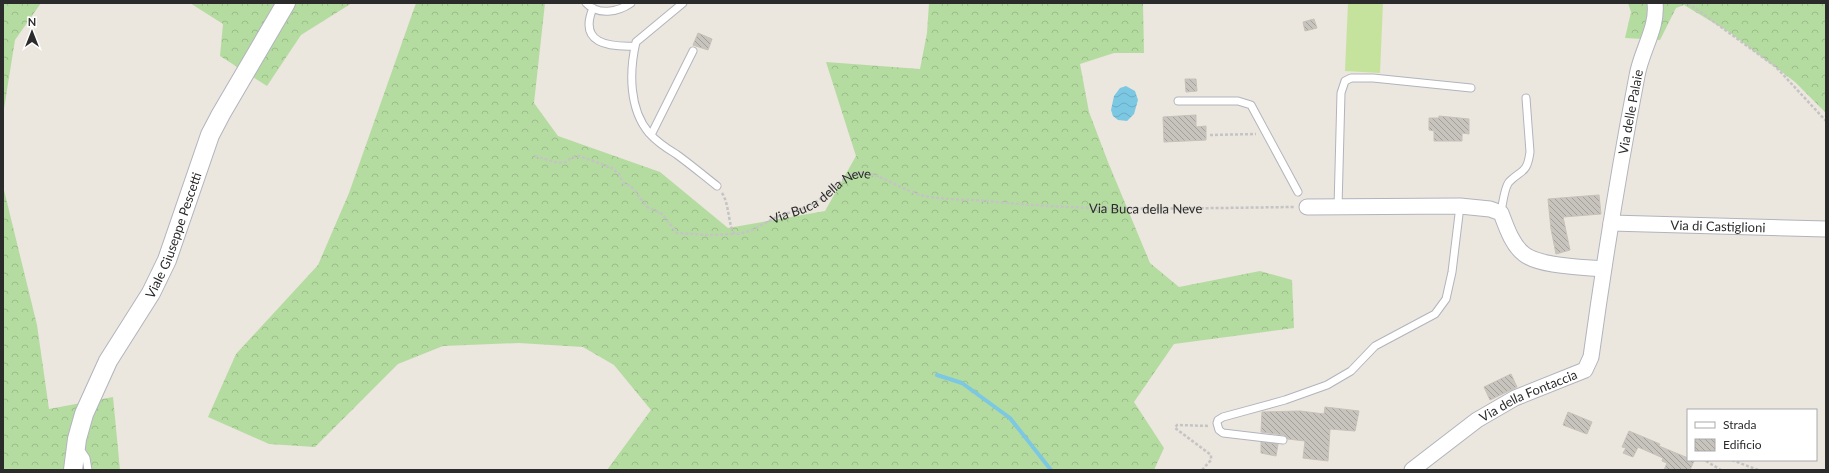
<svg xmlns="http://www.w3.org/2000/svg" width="1829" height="473" font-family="Lato,sans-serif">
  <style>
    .forest { fill: url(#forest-crowns) }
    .pitch { fill: #c5e39d }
    .water { fill: url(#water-waves) }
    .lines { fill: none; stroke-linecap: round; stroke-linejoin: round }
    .stream { stroke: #7cc8e3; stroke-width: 4 }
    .building { fill: url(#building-back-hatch); stroke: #c7c1b8 }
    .service-casing { stroke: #b2b4bd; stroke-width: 9 }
    .minor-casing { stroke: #b2b4bd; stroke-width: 17 }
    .tertiary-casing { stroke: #b2b4bd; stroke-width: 20 }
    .path { stroke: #c4c4c4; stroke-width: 2.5; stroke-dasharray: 3 2; stroke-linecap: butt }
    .service { stroke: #fff; stroke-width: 7 }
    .minor { stroke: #fff; stroke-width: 15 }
    .tertiary { stroke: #fff; stroke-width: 18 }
    .labels { text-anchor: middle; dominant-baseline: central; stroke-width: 4; stroke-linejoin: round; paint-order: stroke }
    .street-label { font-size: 13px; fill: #2b2b2b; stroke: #fff }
  </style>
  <defs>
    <pattern id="forest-crowns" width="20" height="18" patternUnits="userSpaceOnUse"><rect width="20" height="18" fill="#b5dca0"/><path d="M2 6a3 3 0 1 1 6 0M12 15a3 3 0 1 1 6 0" fill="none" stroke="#9cbd8a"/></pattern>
    <pattern id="water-waves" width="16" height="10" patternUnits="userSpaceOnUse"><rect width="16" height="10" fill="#7cc8e3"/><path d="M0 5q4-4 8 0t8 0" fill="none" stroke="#6bacc3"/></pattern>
    <pattern id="building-back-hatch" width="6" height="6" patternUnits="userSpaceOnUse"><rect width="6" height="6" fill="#c7c4bd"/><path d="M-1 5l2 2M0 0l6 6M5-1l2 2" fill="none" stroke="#a29f9a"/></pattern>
  </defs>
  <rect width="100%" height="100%" fill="#ebe6de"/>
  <path class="forest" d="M3,3h38l-26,37 -12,75z
    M190,3h162l-51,32 -34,51 -47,-30 3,-32z
    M416,3h129l-11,100 24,33 102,36 68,56 97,-17 31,-55 -30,-94 94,7 7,-36 2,-30h214l1,50h-30l-34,11 9,48 19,50 42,101 29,24 81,-16 32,9 2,48 -120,16 -40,58 30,46 -10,22h-547l44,-60 -37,-45 -31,-18 -64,-4 -76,3 -45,18 -83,83 -46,-3 -61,-27 28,-63 82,-89 31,-72z
    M1628,3h198v110l-31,-31 -66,-50 -45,-27 -8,3 -16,32 -35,-2 6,-26z
    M3,186l34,139 12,84 64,-12 7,73h-117z"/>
  <path class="pitch" d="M1348,3h35l-3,70 -35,-2z"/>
  <path class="water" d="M1126,86l9,5 3,9 -4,14 -7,7 -9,-1 -5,-4 -2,-6 3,-14 6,-8z"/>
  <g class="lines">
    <path class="stream" d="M937,375l25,8 48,35 41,52"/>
  </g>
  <path class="building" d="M1314,19l3,9 -12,3 -2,-9z
    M698,33l14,6 -4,11 -15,-5z
    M1185,79h11l1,12 -11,1z
    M1196,115v12l10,-1v14l-42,2 -1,-25z
    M1439,116l30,3v15l-7,-1v8h-28v-10l-5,-1v-12h10z
    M1599,195l2,19 -38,3 7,33 -14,4 -5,-25 -3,-30z
    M1511,374l6,13 -27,13 -6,-13z
    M1325,407l34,4 -4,20 -25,-2 -2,32 -25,-3 2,-17 -17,-2 -4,-4 -23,-3 1,-20 38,-1 24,3z
    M1568,412l24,10 -5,12 -24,-9z
    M1629,431l31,13 -1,2 29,12v2l6,1 -4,9h-26l3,-7 -5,-2 1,-3 -25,-11 -5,10 -10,-4 3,-5 -4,-1z
    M1261,442l17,2 -2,12 -15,-3z"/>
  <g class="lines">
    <g class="service-casing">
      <path id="service" d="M586,3c12,13 32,9 45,0
        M683,3l-47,39c-7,30 -7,67 13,91 8,9 17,15 27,21 14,10 27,21 41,32
        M593,8c-15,36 16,39 42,38
        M1178,101h60l13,4 47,87
        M651,135l42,-84
        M1338,207l3,-114 4,-12 6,-3h22l98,10
        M1501,213c1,-7 4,-26 8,-31 13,-13 18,-8 21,-30l-4,-54
        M1283,440l-60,-7 -4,-3 -2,-7 1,-3 5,-3 62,-17 42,-15 24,-14 24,-25 60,-32 11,-15 6,-27 8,-66
        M77,452h5l4,6 2,12"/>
    </g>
    <g class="minor-casing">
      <g id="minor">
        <path d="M1307,207l153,-1 30,3 11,4c5,13 11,32 23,41 14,12 59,13 79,15"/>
        <path id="s2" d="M1611,223l215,6"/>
        <path id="s3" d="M1412,470l65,-50 38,-22 70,-28 6,-13c13,-94 28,-188 46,-281 4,-25 21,-48 18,-73"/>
      </g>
    </g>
    <g class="tertiary-casing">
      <g id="tertiary">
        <path id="s4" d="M73,470l4,-31 7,-25 24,-53 43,-68 16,-33 43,-125 11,-21 65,-111"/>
      </g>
    </g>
    <g class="path">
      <path d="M1688,3l88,64 50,54"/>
      <path d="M1210,135l46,-1"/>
      <path d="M535,156l23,7 8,-1 5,-4 8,-2 33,12 7,6 4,9 8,3 16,21 15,7 15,19 32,2 26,-1"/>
      <path id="s1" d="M722,193c8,12 6,35 13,41 14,0 29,-11 42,-17 12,-5 26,-7 37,-14 16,-9 29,-31 50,-30 16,1 39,17 56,22 21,5 45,4 67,6 102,11 205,7 308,6"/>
      <path d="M1732,460l26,10"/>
      <path d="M1706,461l15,9"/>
      <path d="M1202,470l9,-10v-5l-36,-27 2,-3h2l30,1"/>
    </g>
    <use href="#service" class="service"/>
    <use href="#minor" class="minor"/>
    <use href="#tertiary" class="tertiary"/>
  </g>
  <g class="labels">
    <g class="street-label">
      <text stroke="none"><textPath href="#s3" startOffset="464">Via delle Palaie</textPath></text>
      <text stroke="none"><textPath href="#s1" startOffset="139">Via Buca della Neve</textPath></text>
      <text stroke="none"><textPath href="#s1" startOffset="475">Via Buca della Neve</textPath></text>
      <text stroke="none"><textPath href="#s2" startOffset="107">Via di Castiglioni</textPath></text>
      <text stroke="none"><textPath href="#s4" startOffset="258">Viale Giuseppe Pescetti</textPath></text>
      <text stroke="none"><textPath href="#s3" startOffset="139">Via della Fontaccia</textPath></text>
    </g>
  </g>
  <rect width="1829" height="473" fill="none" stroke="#2b2b2b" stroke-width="8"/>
  <rect x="1687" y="409" width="130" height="52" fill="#ffffff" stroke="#aaaaaa"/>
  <rect x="1695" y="422" width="20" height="6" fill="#ffffff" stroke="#aaaaaa"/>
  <text x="1723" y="429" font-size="12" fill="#2b2b2b">Strada</text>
  <rect x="1695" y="439" width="20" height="12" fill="url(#building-back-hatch)" stroke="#aaaaaa"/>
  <text x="1723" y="449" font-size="12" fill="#2b2b2b">Edificio</text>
  <g transform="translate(32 32)" stroke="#ffffff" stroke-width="3" paint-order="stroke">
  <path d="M0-3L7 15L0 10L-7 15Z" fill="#2b2b2b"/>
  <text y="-6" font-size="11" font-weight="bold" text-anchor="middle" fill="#2b2b2b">N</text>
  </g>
</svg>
